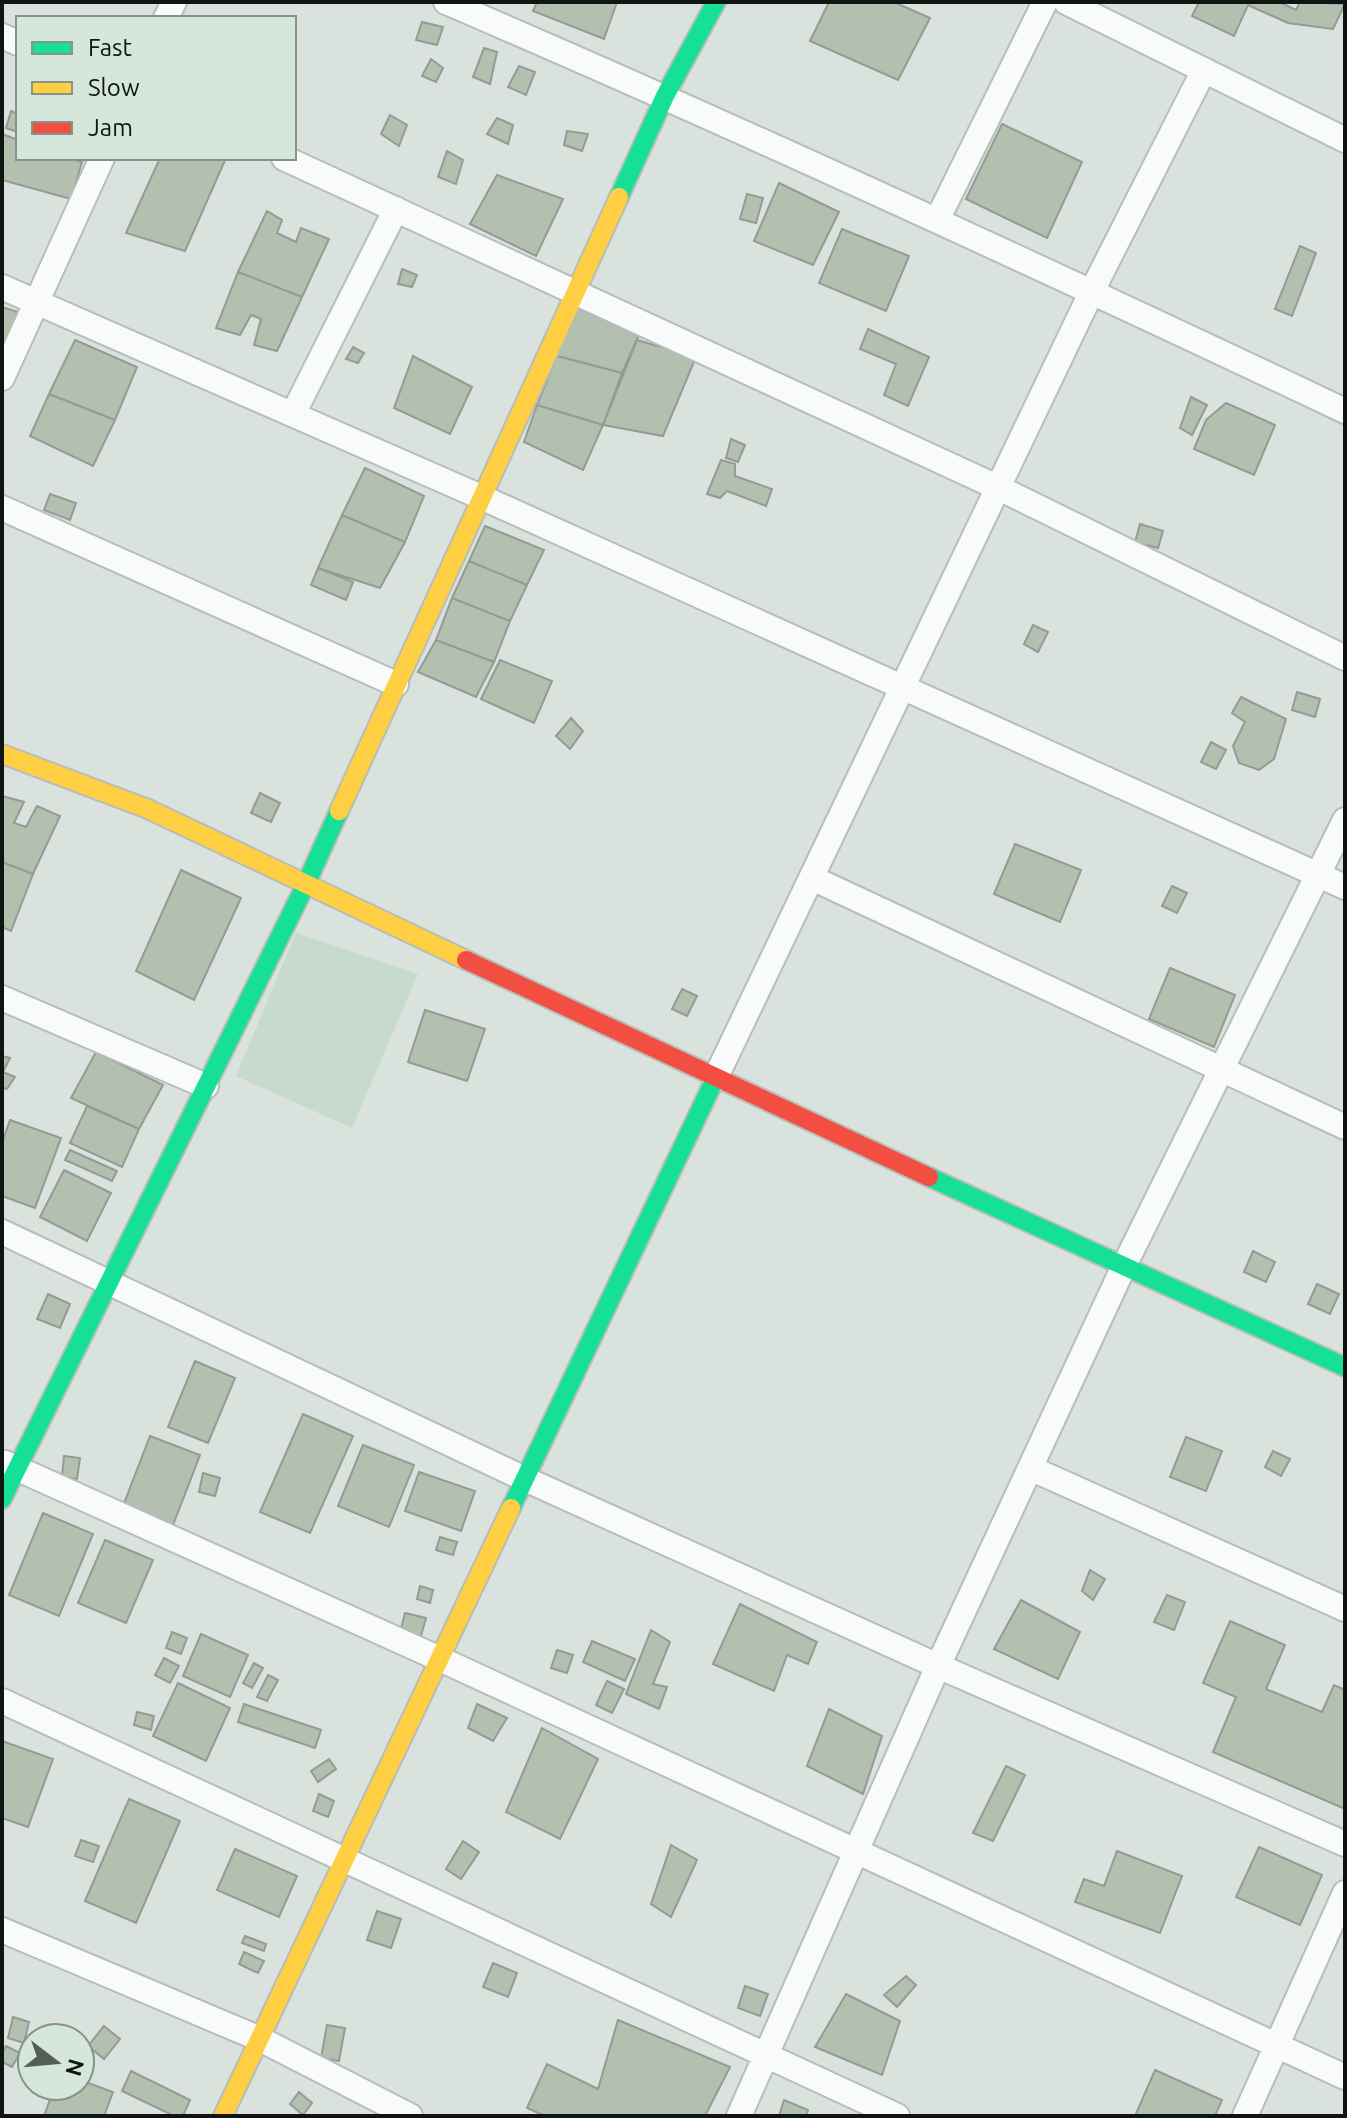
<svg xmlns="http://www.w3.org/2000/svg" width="1347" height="2118" font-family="Ubuntu,sans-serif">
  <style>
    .built { fill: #c8d9ce }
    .building { fill: #b3bfaf; stroke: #959a95; stroke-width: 2 }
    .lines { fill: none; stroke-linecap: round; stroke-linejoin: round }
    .street-casing { stroke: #b7beb9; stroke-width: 28 }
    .fast-casing { stroke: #b7beb9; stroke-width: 22 }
    .slow-casing { stroke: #b7beb9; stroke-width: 22 }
    .jam-casing { stroke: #b7beb9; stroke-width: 22 }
    .street { stroke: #f9fbfa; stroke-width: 24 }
    .fast { stroke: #16e098; stroke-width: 18 }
    .slow { stroke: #ffcf43; stroke-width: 18 }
    .jam { stroke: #f24e42; stroke-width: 18 }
  </style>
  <rect width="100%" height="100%" fill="#d9e2dc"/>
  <path class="built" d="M296,933l122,41 -66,154 -116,-52z"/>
  <path class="building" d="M537,2h80l-13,37 -71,-28z
    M829,2h65l36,16 -32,62 -88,-39z
    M1199,2h80l17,8 4,-8 45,2 -12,25 -45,-6 -40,-18 -14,31 -42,-20z
    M422,22l21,5 -6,18 -21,-5z
    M484,48l13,4 -7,32 -17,-7z
    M431,59l12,9 -7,14 -14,-6z
    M519,66l16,6 -9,23 -18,-8z
    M11,111l7,3v18l-12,-4z
    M390,115l17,10 -8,21 -18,-12z
    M497,118l16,7 -5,19 -21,-10z
    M1002,124l80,38 -35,76 -81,-39z
    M567,131l21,3 -6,17 -18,-6z
    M2,134l16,6v18h52l12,4 -11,37 -69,-19z
    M447,151l16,9 -7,24 -18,-7z
    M160,158h66l-41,93 -59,-18z
    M497,175l66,24 -27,57 -66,-32z
    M779,183l60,29 -26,53 -59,-24z
    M747,194l16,4 -7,25 -16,-4z
    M267,211l15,9 -5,13 19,9 5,-14 28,11 -27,58 -64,-25z
    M842,229l67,27 -23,55 -67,-28z
    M1300,246l16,7 -24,63 -17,-7z
    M402,269l15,6 -5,12 -14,-3z
    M238,272l64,25 -25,54 -23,-6 7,-26 -10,-4 -11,20 -24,-7z
    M2,307l19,6 -19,42z
    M579,309l64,17 -21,47 -65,-17z
    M868,329l61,28 -21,49 -24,-11 12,-31 -36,-15z
    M75,340l62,27 -22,53 -66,-26z
    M637,340l59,17 -33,79 -60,-11z
    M353,347l11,6 -6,10 -12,-4z
    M413,356l59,31 -22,47 -56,-26z
    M557,356l65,17 -19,52 -66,-20z
    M49,394l66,26 -22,46 -63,-30z
    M1191,397l16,8 -15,30 -12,-7z
    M1226,403l49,22 -21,50 -60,-26 12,-29z
    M537,405l66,20 -20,45 -59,-28z
    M731,439l14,6 -7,17 -12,-4z
    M721,460l14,4v12l37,13 -6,17 -39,-15 -7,7 -13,-4z
    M365,468l59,28 -19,46 -63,-27z
    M50,494l26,9 -6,17 -26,-10z
    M342,515l63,27 -25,46 -62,-20z
    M1140,524l23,7 -5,17 -23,-6z
    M485,526l59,24 -17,35 -58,-24z
    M469,561l58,24 -17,36 -58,-23z
    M318,568l35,14 -7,18 -35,-15z
    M452,598l58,23 -16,41 -58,-22z
    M1033,625l15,7 -10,20 -14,-8z
    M436,640l58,22 -18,35 -58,-25z
    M500,660l52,21 -18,42 -53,-24z
    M1297,692l23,7 -5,18 -23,-7z
    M1241,697l45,22 -12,40 -15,11 -20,-7 -6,-17 12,-24 -13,-9z
    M571,718l12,13 -13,18 -14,-13z
    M1211,742l15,8 -10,19 -15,-7z
    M260,793l20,10 -9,19 -20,-9z
    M2,796l22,6 -10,21 12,4 11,-21 23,10 -27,58 -31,-12z
    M1015,844l66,26 -21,52 -66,-28z
    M2,862l31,12 -22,57 -9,-4z
    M181,870l60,28 -47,102 -58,-29z
    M1172,886l15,7 -10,20 -15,-7z
    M1170,968l65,27 -21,52 -65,-28z
    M682,989l15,7 -10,20 -15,-7z
    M425,1010l60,19 -18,52 -59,-19z
    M96,1052l67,33 -24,44 -68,-31z
    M2,1056l8,2 -7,14 12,5 -8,12 -5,-1z
    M87,1106l52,23 -17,38 -52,-24z
    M10,1120l51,18 -26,70 -33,-12v-53z
    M70,1150l47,21 -5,10 -47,-21z
    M64,1170l47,23 -24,48 -47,-24z
    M1253,1251l22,11 -9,20 -22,-10z
    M1317,1284l22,10 -9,20 -22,-10z
    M48,1294l22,10 -10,24 -23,-9z
    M195,1361l40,17 -27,65 -40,-16z
    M303,1414l50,22 -43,97 -50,-21z
    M150,1436l50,19 -27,70 -50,-19z
    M1186,1437l36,14 -16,40 -36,-14z
    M363,1445l51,20 -25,62 -51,-21z
    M1273,1451l17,8 -9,17 -16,-9z
    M64,1456l16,2 -3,21 -15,-2z
    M419,1472l56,19 -14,40 -56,-20z
    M203,1473l17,5 -5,18 -16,-4z
    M43,1513l50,21 -34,82 -50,-21z
    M440,1537l17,5 -4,13 -17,-5z
    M105,1540l48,20 -27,63 -48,-20z
    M1090,1570l15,9 -12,21 -11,-9z
    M420,1586l13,4 -3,13 -13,-4z
    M1167,1595l18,7 -11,28 -20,-8z
    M1021,1600l59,32 -22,47 -64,-30z
    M740,1604l77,38 -9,22 -21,-9 -13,36 -61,-27z
    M405,1613l21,5 -7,25 -20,-6z
    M1230,1621l55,24 -19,44 56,23 12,-27 11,5v119l-132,-57 23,-55 -33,-14z
    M651,1630l19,12 -17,42 14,3 -8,22 -33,-15z
    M172,1632l15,6 -6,16 -15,-6z
    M201,1634l47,21 -18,42 -47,-21z
    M592,1641l43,18 -10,22 -42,-19z
    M557,1650l16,5 -6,18 -16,-5z
    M164,1658l15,8 -9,17 -15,-8z
    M254,1663l9,5 -11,20 -9,-5z
    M268,1675l10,5 -11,21 -10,-4z
    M607,1681l17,8 -12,24 -16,-8z
    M178,1683l52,25 -24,53 -53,-25z
    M244,1704l77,26 -6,18 -77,-26z
    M477,1704l30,14 -14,23 -25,-13z
    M829,1709l53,27 -19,58 -56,-28z
    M137,1712l17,4 -3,14 -17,-5z
    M542,1728l56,31 -38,80 -54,-27z
    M2,1741l51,18 -25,68 -26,-9z
    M329,1759l7,10 -18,13 -7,-11z
    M1006,1766l19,9 -32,66 -20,-8z
    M319,1794l15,7 -6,16 -15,-6z
    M129,1799l51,22 -44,102 -51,-22z
    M81,1840l18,6 -6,16 -18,-6z
    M463,1841l16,11 -18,27 -15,-10z
    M671,1845l26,15 -26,57 -20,-13z
    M1259,1847l63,28 -22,50 -64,-28z
    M235,1849l62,27 -18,41 -62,-27z
    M1117,1851l65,25 -22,57 -85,-31 9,-23 20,7z
    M377,1911l24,8 -10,29 -24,-8z
    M245,1936l21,8 -2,7 -22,-8z
    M244,1952l20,9 -6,12 -19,-9z
    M493,1963l24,10 -9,24 -25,-10z
    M906,1976l10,9 -19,22 -13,-12z
    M745,1986l23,8 -8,22 -22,-8z
    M846,1994l54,27 -18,54 -67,-28z
    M13,2017l16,5 -5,21 -16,-5z
    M618,2020l112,47 -25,49h-160l-18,-8 20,-44 51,25z
    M327,2025l18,3 -6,33 -18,-3z
    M104,2026l16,13 -16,20 -16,-13z
    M6,2046l14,7 -8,14 -10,-5v-9z
    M1155,2070l67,30 -7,16h-80z
    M131,2071l59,29 -7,16h-9l-52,-25z
    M80,2080l33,12 -9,24h-60l11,-30h25z
    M299,2092l13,11 -9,12 -13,-11z
    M784,2100l24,10 -2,6h-27z"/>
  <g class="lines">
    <g class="street-casing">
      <path id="street" d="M446,2c303,130 601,268 899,409
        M1066,2l279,138
        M166,18l8,-16
        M2,36l16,7
        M284,158l715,330 346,170
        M937,220l108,-218
        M2,287l479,210 864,390
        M2,378l100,-220
        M293,414l103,-205
        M2,508l394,176
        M812,878l533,249
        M2,998l204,88
        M715,1079l377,-788 112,-221
        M2,1232l523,247 413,187 407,178
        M5,1463l435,196 905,418
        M1030,1468l315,141
        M2,1701l895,415
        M2,1930l258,109 150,77
        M739,2116l199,-450 186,-400 221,-446
        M1245,2116l100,-223"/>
    </g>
    <g class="fast-casing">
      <path id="fast" d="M619,197l46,-101 51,-94
        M929,1177l416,190
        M2,1499l304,-615 33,-73
        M511,1508l204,-429"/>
    </g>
    <g class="slow-casing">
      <path id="slow" d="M2,754l146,55 318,151
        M339,811l280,-614
        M223,2116l288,-608"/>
    </g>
    <g class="jam-casing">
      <path id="jam" d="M466,960l463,217"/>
    </g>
    <use href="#street" class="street"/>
    <use href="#fast" class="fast"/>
    <use href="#slow" class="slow"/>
    <use href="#jam" class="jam"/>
  </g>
  <rect width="1347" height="2118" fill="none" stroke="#0f1512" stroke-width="8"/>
  <rect x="16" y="16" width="280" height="144" fill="#d5e6db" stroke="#86928b" stroke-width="2"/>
  <rect x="32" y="42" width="40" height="12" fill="#16e098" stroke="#86928b" stroke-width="2"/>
  <text x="88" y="56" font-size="24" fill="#0f1512">Fast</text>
  <rect x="32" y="82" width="40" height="12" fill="#ffcf43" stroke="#86928b" stroke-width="2"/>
  <text x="88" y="96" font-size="24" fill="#0f1512">Slow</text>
  <rect x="32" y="122" width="40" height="12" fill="#f24e42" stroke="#86928b" stroke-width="2"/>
  <text x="88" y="136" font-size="24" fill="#0f1512">Jam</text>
  <g transform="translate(56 2062) rotate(106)"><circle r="38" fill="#d5e6db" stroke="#86928b" stroke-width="2"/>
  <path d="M0-6L14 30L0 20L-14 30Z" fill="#565d59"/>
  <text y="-12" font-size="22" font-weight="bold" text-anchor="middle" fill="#0f1512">N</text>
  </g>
</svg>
